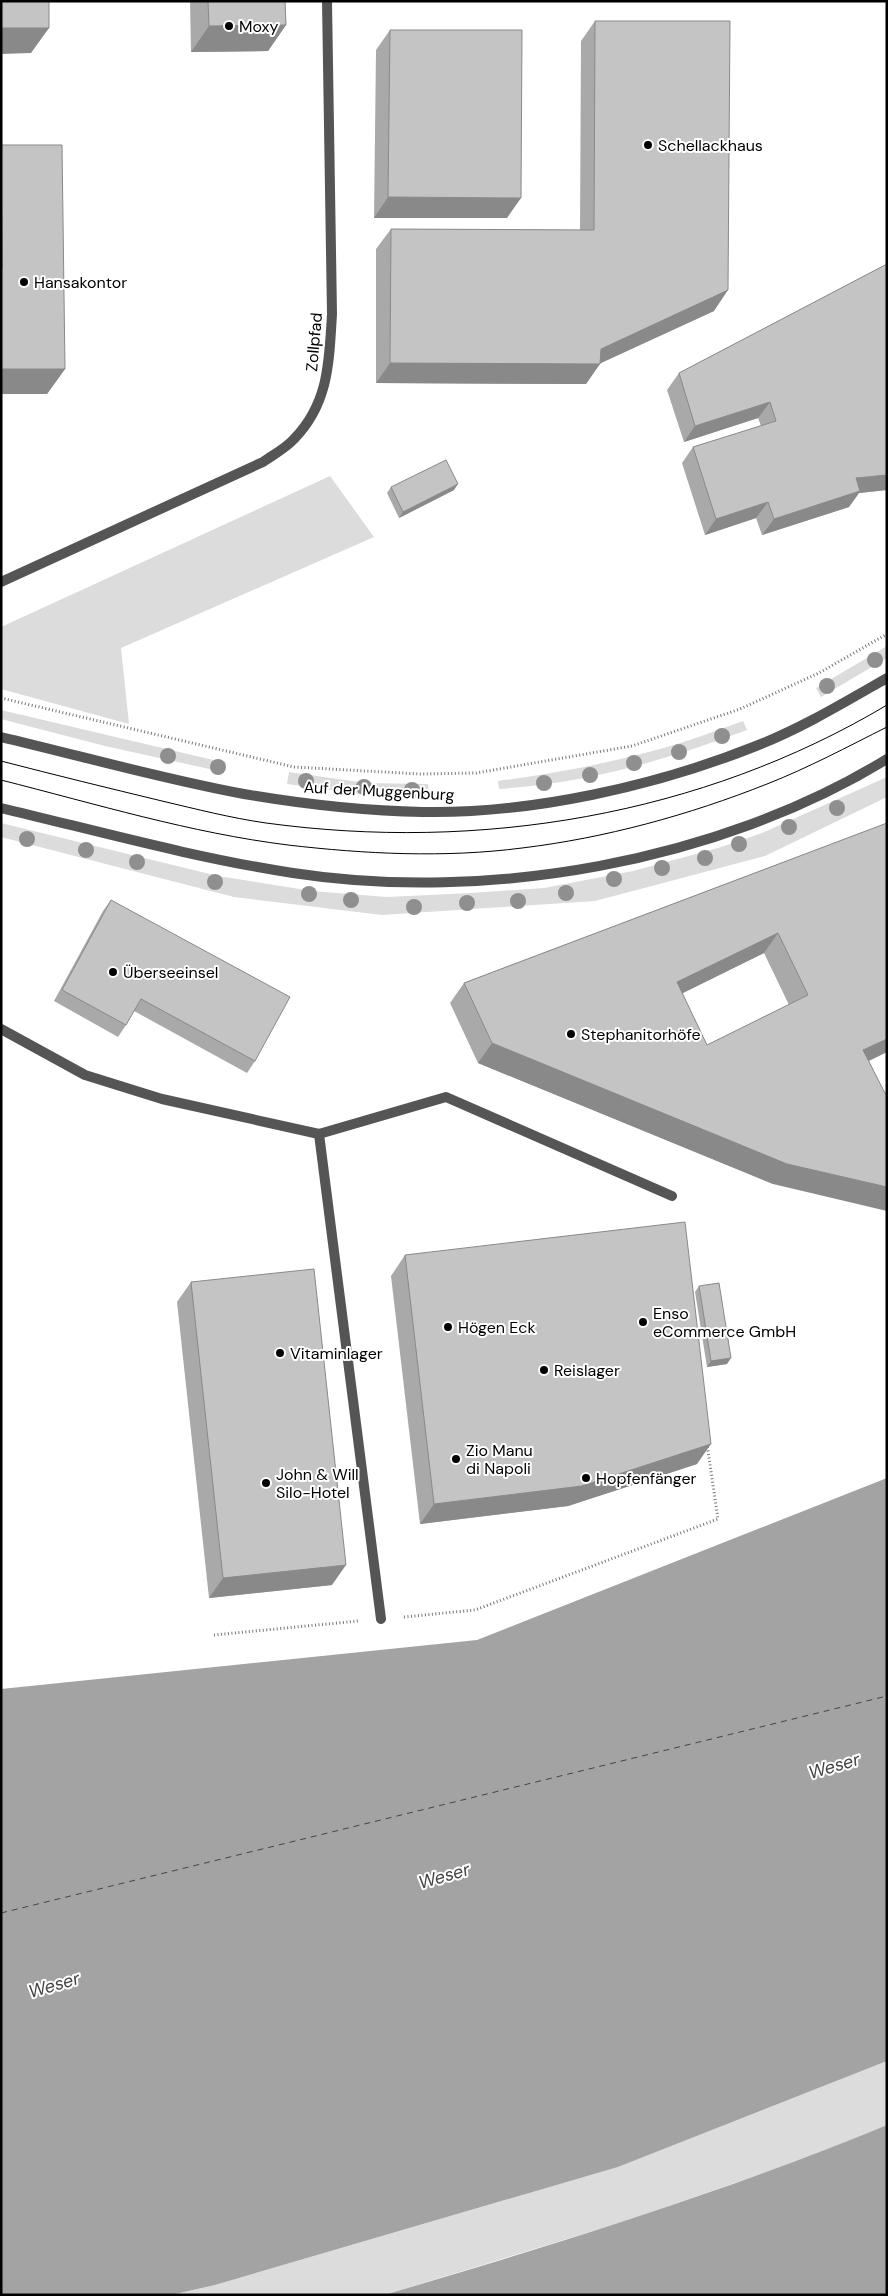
<svg xmlns="http://www.w3.org/2000/svg" width="888" height="2296" font-family="'DM Sans',sans-serif">
  <style>
    .green { fill: #dcdcdc }
    .water { fill: #a3a3a3 }
    .lines { fill: none; stroke-linecap: round; stroke-linejoin: round }
    .ferry { stroke: #444; stroke-width: 1; stroke-dasharray: 6 5; stroke-linecap: butt }
    .path { stroke: #777; stroke-width: 3; stroke-dasharray: 1 2.5; stroke-linecap: butt }
    .service { stroke: #555; stroke-width: 10 }
    .minor { stroke: #555; stroke-width: 10 }
    .tertiary { stroke: #555; stroke-width: 10 }
    .tram { stroke: #000; stroke-width: 1 }
    .tree { fill: #8f8f8f }
    .wall { fill: #a9a9a9; fill-rule: evenodd }
    .shaded-wall { fill: #898989 }
    .building { fill: #c4c4c4; stroke: #898989; fill-rule: evenodd }
    .poi-dot { fill: #000; stroke: #fff; stroke-width: 2 }
    .labels { text-anchor: middle; dominant-baseline: central; stroke-width: 4; stroke-linejoin: round; paint-order: stroke }
    .poi-label { font-size: 16px; fill: #000; stroke: #fff; text-anchor: start }
    .street-label { font-size: 16px; fill: #000; stroke: #fff }
    .water-label { font-size: 18px; font-style: italic; fill: #444; stroke: #fff }
  </style>
  <rect width="100%" height="100%" fill="#fff"/>
  <path class="green" d="M330,476l44,61 -253,111 8,76 -128,-35v-62z
    M887,646v12l-66,39 -5,-9z
    M1,710l225,53 -3,9 -118,-26 -104,-27z
    M743,721l4,9c-84,31 -159,53 -248,59l-1,-8c60,-8 118,-19 176,-36 23,-7 46,-16 69,-24z
    M289,772l77,11 62,1 1,9 -69,1 -73,-10z
    M887,777v20l-122,59 -170,45 -213,14 -148,-18 -233,-60v-14l217,53 94,15 75,6 84,-4 73,-5 89,-17 85,-23 44,-15z
    M887,2061v64l-69,29 -189,66 -245,75h-213l44,-10 403,-118z"/>
  <path class="water" d="M887,1478v583l-269,106 -403,118 -44,10h-170v-606l476,-49z
    M887,2125v170h-503c169,-50 339,-102 503,-170z"/>
  <g class="lines">
    <path class="ferry" d="M1,1913l886,-217"/>
    <path class="path" d="M1,698l293,69 126,7 56,-1 156,-27 108,-37 79,-36 68,-39
      M404,1617l71,-7 243,-91 -11,-75
      M214,1635l144,-14"/>
    <path class="service" d="M1,1029l84,46 77,24 157,35 127,-37 226,99
      M319,1134l62,485"/>
    <path class="minor" d="M1,582l262,-120c10,-7 23,-14 31,-23 35,-36 35,-77 38,-125l-5,-313"/>
    <path class="tertiary" d="M1,737c81,19 161,42 243,57 58,10 120,17 179,18 108,2 233,-26 333,-66 46,-18 89,-44 131,-68
      M1,808c97,23 194,50 292,65 194,30 426,-11 594,-114"/>
    <path class="tram" d="M1,761c54,14 107,27 161,40 34,8 69,17 104,22 213,29 435,-7 621,-118
      M1,780c95,24 190,53 287,65 77,9 157,13 234,3 83,-10 167,-33 245,-64 41,-16 80,-37 120,-57"/>
  </g>
  <g class="tree">
    <circle cx="875" cy="660" r="8"/>
    <circle cx="827" cy="686" r="8"/>
    <circle cx="722" cy="736" r="8"/>
    <circle cx="679" cy="752" r="8"/>
    <circle cx="168" cy="756" r="8"/>
    <circle cx="634" cy="763" r="8"/>
    <circle cx="218" cy="767" r="8"/>
    <circle cx="590" cy="775" r="8"/>
    <circle cx="306" cy="781" r="8"/>
    <circle cx="544" cy="783" r="8"/>
    <circle cx="364" cy="787" r="8"/>
    <circle cx="412" cy="790" r="8"/>
    <circle cx="837" cy="808" r="8"/>
    <circle cx="789" cy="827" r="8"/>
    <circle cx="27" cy="839" r="8"/>
    <circle cx="739" cy="844" r="8"/>
    <circle cx="86" cy="850" r="8"/>
    <circle cx="705" cy="858" r="8"/>
    <circle cx="137" cy="862" r="8"/>
    <circle cx="662" cy="868" r="8"/>
    <circle cx="614" cy="879" r="8"/>
    <circle cx="215" cy="882" r="8"/>
    <circle cx="566" cy="893" r="8"/>
    <circle cx="309" cy="894" r="8"/>
    <circle cx="351" cy="900" r="8"/>
    <circle cx="518" cy="901" r="8"/>
    <circle cx="467" cy="903" r="8"/>
    <circle cx="414" cy="907" r="8"/>
  </g>
  <path class="wall" d="M190,1h95l1,24 -18,26 -77,1z
    M595,21l119,290 -114,52 -14,21 -210,-1v-134l15,-20 189,1 1,-189z
    M390,30l117,188h-133l2,-168z
    M1,145l64,224 -18,25h-46z
    M887,264v226l-28,3 -10,14 -87,28 -6,-17 -51,17 -23,-72 11,-16 68,-21 -3,-8 -74,24 -17,-52 12,-17z
    M391,487l63,3 -55,28 -12,-25z
    M887,823v229l-18,9 -96,123 -295,-121 -28,-60 14,-20zM764,953l25,52 -82,40 -25,-52z
    M111,900l144,161 -8,12 -113,-62 -8,14 -8,12 -64,-36 49,-90z
    M405,1255l292,209 -129,42 -148,18 -29,-248z
    M191,1282l141,303 -123,13 -32,-296z
    M699,1286l28,78 -20,3 -12,-75z"/>
  <path class="shaded-wall" d="M286,25l-18,26 -77,1 18,-26z
    M1,28h48l-18,25 -30,1z
    M388,197l133,1 -14,20h-133z
    M728,290l-14,21 -115,53h1l-14,20 -210,-1 14,-20 211,-14z
    M1,369h64l-18,25h-46z
    M770,402l-12,16 -74,24 11,-16z
    M887,475v15l-28,3 -10,14 -87,28 12,-16 82,-41z
    M458,484l-4,6 -55,28 4,-6z
    M768,502l-12,16 -51,17 11,-16z
    M778,933l-14,20 -101,50 14,-21z
    M887,1039v13l-38,18 14,-20z
    M492,1043l395,144v24l-114,-27 -295,-121z
    M731,1358l-4,6 -20,3 4,-6z
    M711,1444l-14,20 -129,42 -148,18 14,-20z
    M346,1565l-14,20 -123,13 14,-20z"/>
  <path class="building" d="M1,1h48v27h-48z
    M208,1h77l1,24 -77,1z
    M595,21h135l-2,269 -127,59 -1,15 -210,-1 1,-134 203,1z
    M390,30h132l-1,168 -133,-1z
    M1,145h61l3,224h-64v-101h1z
    M887,264v211l-31,3 4,13 -86,28 -6,-17 -52,17 -23,-72 83,-26 -6,-19 -75,24 -16,-53z
    M446,460l12,24 -55,28 -12,-25z
    M887,823v216l-24,11 24,47v90l-100,-23 -295,-121 -28,-60zM778,933l30,62 -101,50 -30,-63z
    M111,900l179,97 -35,64 -114,-62 -15,26 -64,-35z
    M685,1222l26,222 -129,42 -148,18 -29,-249z
    M314,1269l32,296 -123,13 -32,-296z
    M719,1283l12,75 -20,3 -12,-75z"/>
  <g class="poi-dot">
    <circle cx="229" cy="26" r="5"/>
    <circle cx="648" cy="145" r="5"/>
    <circle cx="24" cy="282" r="5"/>
    <circle cx="113" cy="972" r="5"/>
    <circle cx="571" cy="1034" r="5"/>
    <circle cx="643" cy="1322" r="5"/>
    <circle cx="448" cy="1327" r="5"/>
    <circle cx="280" cy="1353" r="5"/>
    <circle cx="544" cy="1370" r="5"/>
    <circle cx="456" cy="1459" r="5"/>
    <circle cx="586" cy="1478" r="5"/>
    <circle cx="266" cy="1483" r="5"/>
  </g>
  <g class="labels">
    <g class="poi-label">
      <text x="239" y="26">Moxy</text>
      <text x="658" y="145">Schellackhaus</text>
      <text x="34" y="282">Hansakontor</text>
      <text x="123" y="972">Überseeinsel</text>
      <text x="581" y="1034">Stephanitorhöfe</text>
      <text x="653" y="1313">Enso<tspan x="653" dy="18">eCommerce GmbH</tspan></text>
      <text x="458" y="1327">Högen Eck</text>
      <text x="290" y="1353">Vitaminlager</text>
      <text x="554" y="1370">Reislager</text>
      <text x="466" y="1450">Zio Manu<tspan x="466" dy="18">di Napoli</tspan></text>
      <text x="276" y="1474">John &amp; Will<tspan x="276" dy="18">Silo-Hotel</tspan></text>
      <text x="596" y="1478">Hopfenfänger</text>
    </g>
    <g class="street-label">
      <text transform="translate(314 342) rotate(-85)">Zollpfad</text>
      <text transform="translate(379 791) rotate(3)">Auf der Muggenburg</text>
    </g>
    <g class="water-label">
      <text transform="translate(834 1766) rotate(-16)">Weser</text>
      <text transform="translate(444 1876) rotate(-16)">Weser</text>
      <text transform="translate(54 1985) rotate(-16)">Weser</text>
    </g>
  </g>
  <rect width="888" height="2296" fill="none" stroke="#000000" stroke-width="5"/>
</svg>
